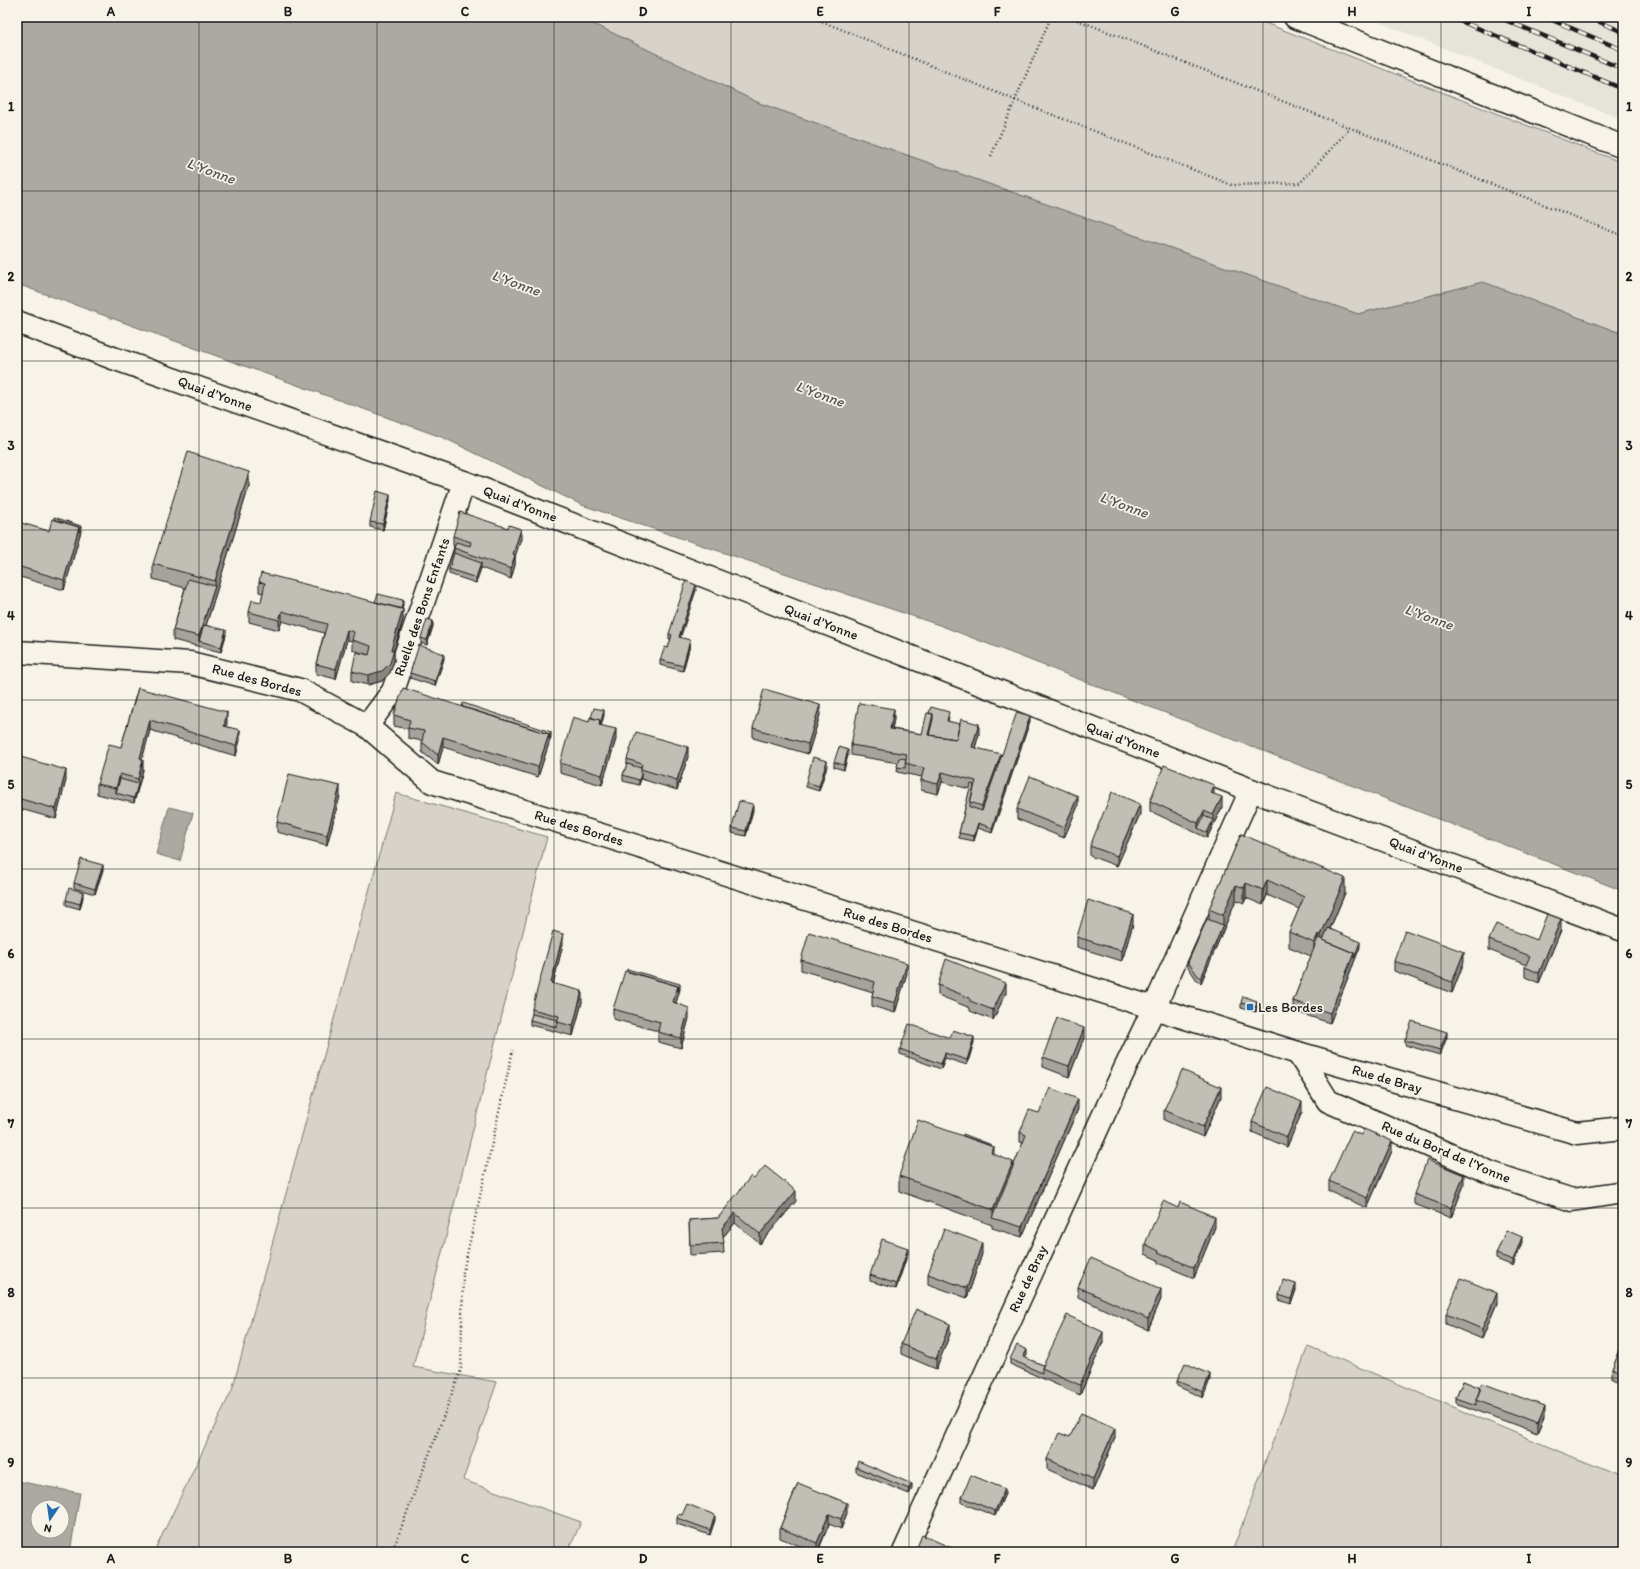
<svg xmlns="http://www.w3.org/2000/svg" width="1640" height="1569" font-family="Itim,sans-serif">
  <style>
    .built { fill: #e6e3d9 }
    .green { fill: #d7d3cb; stroke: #7a7874 }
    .water { fill: #aca9a2; stroke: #72716c; fill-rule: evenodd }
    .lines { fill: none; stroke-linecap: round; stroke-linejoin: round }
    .street-casing { stroke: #1c1c1c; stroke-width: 25 }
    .secondary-casing { stroke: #1c1c1c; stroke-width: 25 }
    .path { stroke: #1c1c1c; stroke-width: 2.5; stroke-dasharray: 1 3; stroke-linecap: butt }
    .street { stroke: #f7f3e8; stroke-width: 22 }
    .secondary { stroke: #f7f3e8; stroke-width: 22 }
    .rail-casing { stroke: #1c1c1c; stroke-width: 4.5 }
    .rail { stroke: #f7f3e8; stroke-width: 3; stroke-dasharray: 9; stroke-linecap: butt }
    .wall { fill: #a5a39c; stroke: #1c1c1c }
    .shaded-wall { fill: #86857f; stroke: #1c1c1c }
    .building { fill: #c0beb5; stroke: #1c1c1c }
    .grid { fill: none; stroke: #1c1c1c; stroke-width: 1; stroke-opacity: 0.55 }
    .poi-dot { fill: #1f6fb2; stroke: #f7f3e8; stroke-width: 1.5 }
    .labels { text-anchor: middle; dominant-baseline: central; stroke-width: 3.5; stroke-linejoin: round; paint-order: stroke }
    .street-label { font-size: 14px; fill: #1c1c1c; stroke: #f7f3e8 }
    .poi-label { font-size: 14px; fill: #1c1c1c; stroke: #f7f3e8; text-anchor: start }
    .water-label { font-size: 15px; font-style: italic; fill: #565452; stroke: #f7f3e8 }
    .neatline { fill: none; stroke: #1c1c1c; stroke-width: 1.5 }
    .grid-label { font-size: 13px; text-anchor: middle; font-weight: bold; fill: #1c1c1c }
  </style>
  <rect width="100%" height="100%" fill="#f7f3e8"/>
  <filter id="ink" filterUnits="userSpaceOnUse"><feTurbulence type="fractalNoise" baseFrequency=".025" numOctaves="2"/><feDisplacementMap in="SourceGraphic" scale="8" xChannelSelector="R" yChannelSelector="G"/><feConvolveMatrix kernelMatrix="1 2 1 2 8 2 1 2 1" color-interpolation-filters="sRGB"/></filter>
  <g filter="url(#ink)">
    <path class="built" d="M1366,17h257v103z"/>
    <path class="green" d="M579,17h671l373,146v171l-140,-52 -125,32 -599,-211z
      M396,793l151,44 -134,530 84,15 -34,98 118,42 -13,30h-414l78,-162z
      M1308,1346l315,132v74h-391z"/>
    <path class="water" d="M17,17h562l180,86 599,211 125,-32 140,52v557l-681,-265 -360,-121 -138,-67 -427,-154z
      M169,807l24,6 -13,48 -24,-7z
      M17,1481l63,12 -10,59h-53zM38,1507h24v24h-24z"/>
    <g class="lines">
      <g class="street-casing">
        <path id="street" d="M1295,17l328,130
          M17,322l96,36 351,124 787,308 372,140
          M17,652l173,11 110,27 67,36 65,56 722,226 97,-218
          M367,726l26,-35 71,-209
          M1298,1053l30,48 163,72 81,27 51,-8"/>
      </g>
      <g class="secondary-casing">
        <path id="secondary" d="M904,1552l216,-473 34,-71 144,45 279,80 46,-5"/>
      </g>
      <path class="path" d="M811,17l204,83 217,85 68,-2 50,-55
        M1070,17l553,219
        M991,156l60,-139
        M392,1552l69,-182 2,-98 50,-222"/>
      <use href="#street" class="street"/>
      <use href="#secondary" class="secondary"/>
      <g class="rail-casing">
        <path id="rail" d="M1451,17l172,72
          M1498,17l125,52
          M1545,17l78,33
          M1588,17l35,15"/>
      </g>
      <use href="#rail" class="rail"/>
    </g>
    <path class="wall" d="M249,486l-43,139 20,10 -5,17 -48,-12v-10l12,-42 -32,-9v-15z
      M390,500l-7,30 -13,-3v-5z
      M17,526l32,5h32l-17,59 -47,-14z
      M453,536l68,3 -6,16v10l-4,14 -30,-11 -5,15 -27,-9v-5l5,-16v-6l-1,-1z
      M259,582l116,20 28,3 -1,4 1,10 -9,32v10l-4,12 -8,8 -14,4 -16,-4v-10l17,-16 -17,-5v-9l-5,-1 -11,39 -20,-5v-10l8,-31 -42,-12 -3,9 -30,-8v-10l12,-10 2,-9 -4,-1z
      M696,590l-16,47 10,8 -7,26 -23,-6v-5l8,-12 3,-9h-2v-5z
      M433,626l-6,19 -6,-2v-5z
      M444,659l-9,27 -25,-8v-5z
      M138,688l89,35 -1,4 14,13 -4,16 -86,-26 -8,29 1,11 -9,33 -37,-9v-10l24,-37z
      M394,715l157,22 -13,40 -95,-30 -5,18 -16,-13v-11l-14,-3v-9l-14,-3z
      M604,715l-3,10 15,14 -14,46 -42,-12v-10l31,-45z
      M820,715l-12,39 -55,-16v-10z
      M949,717l-1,4 31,13 -4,14 26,9 29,-36 -38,112 -14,-5 -4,13 -15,-3v-5l11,-44 -28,-7 -4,12 -17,-4v-10l1,-3 -25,-5 1,-9 -47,-8v-10l43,-26 -2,10 30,5z
      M848,755l-4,15 -10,-3v-5z
      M17,756l49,24 -10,39 -39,-11z
      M688,757l-11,33 -36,-11 -2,6 -16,-4v-6l4,-11v-5z
      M827,766l-8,25 -13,-4v-5z
      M1214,794l8,13 -15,31 -57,-27v-10z
      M340,796l-13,49 -50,-13v-10z
      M1078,806l-14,32 -47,-19v-10z
      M753,810l-7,26 -14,-3v-5z
      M1140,814l-23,52 -27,-10v-10z
      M1241,834l104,59 -15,36 30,18 -30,76 -37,-12v-10l18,-45 -22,-9v-15l10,-23 -32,-14 -4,10 -17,-7 -2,5 -8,-3 -35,83 -3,-1 -10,-15v-5l21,-42v-11z
      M103,870l-8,24 -21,-6v-5z
      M83,897l-3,12 -14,-4v-5z
      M1133,924l-11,37 -45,-14v-10z
      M1561,930l-22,53 -14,-6v-10l1,-2 -37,-15v-10h48z
      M563,944l-10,40 29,18 -9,34 -43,-11v-5l2,-6v-5z
      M801,960l106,13 -12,40 -23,-7v-10l1,-4 -72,-22z
      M1394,961l70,1 -12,31 -58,-22z
      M938,985l68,8 -13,27 -23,-9v-3l-32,-13z
      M680,989l-4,14 13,15 -8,30 -23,-6v-11l-45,-12v-10z
      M1241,1003l16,3 -1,6 -15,-4z
      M1447,1037l-7,18 -35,-10v-5z
      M950,1038l24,4 -7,23 -22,-7 -4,11 -41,-15v-5z
      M1084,1038l-15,39 -26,-10v-10z
      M1221,1097l-18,40 -39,-17v-10z
      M1078,1109l-56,128 -30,-9v-3l-93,-34v-15l93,-30 2,9 19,12 10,-24 -3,-1v-10l19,-19z
      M1302,1112l-15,35 -35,-15v-10z
      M1361,1135l31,16 -25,57 -38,-17v-10z
      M754,1179l42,22 -36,43 -25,-21 -12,14 1,16 -34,2 -1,-35 29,-2z
      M1464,1185l-13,33 -37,-14v-10z
      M1215,1227l-21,51 -36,-15v-3l-13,-6v-10z
      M1522,1242l-9,24 -17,-7v-5z
      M908,1253l-12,36 -26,-8v-6z
      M982,1254l-15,44 -39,-14v-10z
      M1078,1287l83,12 -13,31 -70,-33z
      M1296,1290l-5,14 -12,-4v-5z
      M1497,1303l-15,36 -36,-15v-10z
      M950,1334l-14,35 -35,-15v-10z
      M1103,1342l-23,53 -70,-31v-5l17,-4 -2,3 18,7z
      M1623,1342v43l-11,-5v-10z
      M1210,1379l-7,19 -26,-12v-5z
      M1463,1381l81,36 -7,16 -81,-30v-5z
      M1070,1437l45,1 -22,52 -46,-21v-10z
      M856,1467l56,22 -3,5 -53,-22z
      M798,1483l49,30 -6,16 -12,-5 -11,28h-3l-35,-14v-10z
      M1005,1494l-10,22 -33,-13v-6z
      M682,1515l33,5 -5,15 -33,-11v-6z"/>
    <path class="shaded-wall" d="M249,472v14l-48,156 -2,-1v-5l16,-50v-5z
      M390,495v5l-7,30v-6z
      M81,526v5l-17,59v-10l15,-53z
      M521,529v10l-7,21 1,-5v10l-4,14v-10l2,-15z
      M481,563v5l-5,15v-5z
      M696,585v5l-17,52v-5z
      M403,600v5l-4,13v-5z
      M403,609v10l-9,32v10l-4,12 -8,8 -14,4v-10l23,-25z
      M282,611v10l-3,9v-10z
      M433,621v5l-6,19v-5z
      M226,630v5l-5,17v-5z
      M347,630v10l-11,39v-10z
      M690,640v5l-7,26v-5z
      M444,654v5l-9,27v-5z
      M820,705v10l-12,39v-10z
      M894,709v10l-4,20v-10z
      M604,710v5l-5,20v-10z
      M227,712v11l-3,13v-10z
      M933,714v10l-4,16 -1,-5z
      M1030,716v5l-38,112v-5z
      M150,720v10l-10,38v-10z
      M979,724v10l-7,24v-11z
      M616,729v10l-14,46v-10z
      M240,730v10l-4,16v-10z
      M551,732v5l-13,40v-10l11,-33z
      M443,737v10l-5,18v-10z
      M688,747v10l-11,33v-10z
      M848,750v5l-4,15v-5z
      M1001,754v10l-19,52v-10z
      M143,760v10l-9,33v-5l4,-14v-5z
      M827,761v5l-8,25v-5z
      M66,770v10l-10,39v-10z
      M942,772v10l-4,12v-10z
      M120,774v10l-4,9v-5z
      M641,774v5l-2,6v-5z
      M1214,785v10l-3,-2z
      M340,786v10l-13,49v-10z
      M1078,796v10l-14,32v-10z
      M1222,797v10l-15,31v-5l6,-13v-5z
      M753,804v6l-7,26v-5z
      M1140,804v10l-23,52v-10z
      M1204,811v10l-6,7v-5z
      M978,823v5l-4,13v-5z
      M103,865v5l-8,24v-5z
      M1345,878v15l-22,52h-2v-10z
      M1267,880v15l-4,10v-15z
      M1246,883v15l-2,5v-15z
      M1236,885v15l-35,83v-5l22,-53v-10z
      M83,892v5l-3,12v-5z
      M1133,914v10l-11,37v-10z
      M1561,919v11l-22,53v-10z
      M563,934v10l-12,49v-10z
      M1318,934v14l-4,10v-15z
      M1360,942v5l-30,76v-10l24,-60z
      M1464,952v10l-12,31v-11z
      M907,963v10l-12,40v-10z
      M1006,983v10l-13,27v-10z
      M680,984v5l-7,24v-11l5,-16z
      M582,991v11l-9,34v-10z
      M1257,1001v5l-1,6v-5z
      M689,1008v10l-8,30v-10z
      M1084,1028v10l-15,39v-11z
      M1447,1032v5l-7,18v-5z
      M974,1037v5l-7,23v-5z
      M945,1053v5l-4,11v-5z
      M1221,1087v10l-18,40v-10z
      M1078,1099v10l-56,128v-10z
      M1302,1102v10l-15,35v-10z
      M1392,1141v10l-25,57v-10z
      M994,1147v15l-3,-9z
      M1013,1162v15l-20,41v-8z
      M1464,1175v10l-13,33v-10z
      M796,1191v10l-36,43v-10z
      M735,1213v10l-13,15v-10z
      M1215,1217v10l-21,51v-10z
      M1522,1237v5l-9,24v-6z
      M982,1243v11l-15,44v-10z
      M908,1248v5l-12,36v-5z
      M1296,1284v6l-5,14v-5z
      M1161,1289v10l-13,31v-11z
      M1497,1293v10l-15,36v-10z
      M950,1324v10l-14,35v-10z
      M1103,1332v10l-23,53v-10z
      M1027,1350v5l-4,7v-5z
      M1210,1374v5l-7,19v-6z
      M1544,1406v11l-7,16v-10z
      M1115,1428v10l-22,52v-11z
      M912,1484v5l-3,5v-5z
      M1005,1489v5l-10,22v-5z
      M847,1503v10l-6,16v-10z
      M829,1514v10l-12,28v-9z
      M715,1515v5l-5,15v-5z"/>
    <path class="building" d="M188,452l61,20 -34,109 -62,-17z
      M377,491l13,4 -7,29 -13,-2z
      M460,512l48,16 1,-3 12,4 -8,25 2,1 -4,14 -57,-21 2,-6 14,4 1,-4 -18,-6z
      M54,517l27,9 -2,6v-5l-25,-8z
      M52,519l27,8 -15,53 -47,-14v-40l1,-4 31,9z
      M454,553l27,10 -5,15 -27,-9z
      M261,573l142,36 -12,41h3l-4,13 -8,8 -14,4 -16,-4 4,-19 13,3 2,-9 -19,-6 2,-8 -7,-2 -11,39 -20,-5 11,-40 -45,-13 -3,9 -30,-8 3,-12 9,2 4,-19 -6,-1z
      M188,579l27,7 -16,50 -26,-6z
      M686,581l10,4 -17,52 11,3 -7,26 -23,-6 5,-13 3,1 4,-13 -3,-1z
      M378,594l25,6 -2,9 -26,-7z
      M427,619l6,2 -6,19 -6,-2z
      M204,625l22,5 -5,17 -22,-6z
      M419,645l25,9 -9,27 -25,-8z
      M138,688l89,24 -3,14 16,4 -4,16 -86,-26 -10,38 3,2 -5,19 -18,-5 -4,14 -19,-4 12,-40 12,3z
      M403,688l146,46 -11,33 -95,-30 -5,18 -16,-13 2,-11 -16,-3 2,-8 -16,-5z
      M764,689l56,16 -12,39 -55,-16z
      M463,703l88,29 -2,7v-5l-87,-27z
      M859,703l35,6 -4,20 32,5 5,-21 6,1 -5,21 28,4 5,-20 18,5 -7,23 29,7 -19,52 -12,-4 6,-21 -34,-9 -4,12 -17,-4 3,-12 -19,-5 2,-9 -56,-9z
      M931,707l18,5 -2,9 13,3 -4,15 -27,-4 4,-16v-5l-4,-1z
      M594,708l10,2 -4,15v-5l-9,-2z
      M1017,712l13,4 -38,112 -14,-5 -4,13 -15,-3 12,-49 3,1 -4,17v5l12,4z
      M573,717l16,5 1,-5 10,3 -1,5 17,4 -14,46 -42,-12z
      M636,732l52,15 -11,33 -36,-11 1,-5 -15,-5z
      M839,747l9,3 -4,15 -10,-3z
      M17,756l49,14 -10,39 -39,-11z
      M813,757l14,4 -8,25 -13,-4z
      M899,758l7,1 -1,9 -8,-1z
      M627,764l14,4v6l-2,6 -16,-5z
      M1164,765l50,20 -3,8 11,4 -9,18 -9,-4 -6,12 -48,-22z
      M289,774l51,12 -13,49 -50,-13z
      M1030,776l48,20 -14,32 -47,-19z
      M120,779l18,5 -4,14 -18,-5z
      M1112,792l28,12 -23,52 -27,-10z
      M739,801l14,3 -7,27 -14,-3z
      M1204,816l9,4 -6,13 -9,-5z
      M1241,834l104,44 -24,57 -3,-1 -4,9 -25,-11 15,-35 -37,-17 -4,10 -17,-7 -2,5 -8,-3 -13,30 -14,-6z
      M81,859l22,6 -8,24 -21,-6z
      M69,888l14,4 -3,12 -14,-4z
      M1088,900l45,14 -11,37 -45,-14z
      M1547,914l14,5 -22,54 -14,-6 5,-11 -41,-16 7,-16 41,16z
      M1207,919l16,6 -22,53 -3,-2 -10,-14z
      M1328,928l32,14 -6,16v-5l-31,-13z
      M1405,930l59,22 -12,30 -58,-21z
      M553,931l10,3 -12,49 31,8 -9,35 -16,-4 2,-6 -27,-7z
      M809,932l98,31 -12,40 -23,-7 3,-14 -74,-22z
      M1318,938l36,15 -24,60 -37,-12z
      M946,959l60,24 -13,27 -23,-9v-3l-32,-13z
      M627,969l53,15 -2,7v-5l-51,-15z
      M625,971l53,15 -5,16 16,6 -8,30 -23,-6 2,-10 -47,-13z
      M1243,996l14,5 -1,6 -15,-4z
      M532,1014l26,6 -1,7 -27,-7z
      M1057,1018l27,10 -15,38 -26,-9z
      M1412,1021l35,11 -7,18 -35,-10z
      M909,1024l41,14 3,-8 21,7 -7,23 -22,-7 -4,11 -41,-15z
      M1182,1070l39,17 -18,40 -39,-17z
      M1267,1087l35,15 -15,35 -35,-15z
      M1050,1088l28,11 -56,128 -30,-9 34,-83 -6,-3 9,-22 10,3z
      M918,1120l76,27 -3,6 22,9 -20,48 -94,-34z
      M1364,1129l28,12 -25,57 -38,-17 23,-50 9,4z
      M963,1134l29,11 -1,1 -28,-10z
      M1427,1160l37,15 -13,33 -37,-14z
      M765,1166l31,25 -36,43 -25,-21 -13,15 2,15 -34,2 -1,-25 29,-2 33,-42 3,3z
      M1163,1201l15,7 2,-6 35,15 -21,51 -36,-16 1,-1 -14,-7z
      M944,1229l38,14 -15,45 -39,-14z
      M1506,1230l16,7 -9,23 -17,-6z
      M882,1239l26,9 -12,36 -26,-9z
      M1091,1258l70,31 -13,30 -70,-32z
      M1461,1278l36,15 -15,36 -36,-15z
      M1283,1280l13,4 -5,15 -12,-4z
      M916,1309l34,15 -14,35 -35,-15z
      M1067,1315l36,17 -23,53 -38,-17z
      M1623,1342v33l-11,-5z
      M1017,1345l10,5 -4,7 20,8 -1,3v5l-32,-14z
      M1185,1363l25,11 -7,18 -26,-11z
      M1463,1381l18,7 -5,12v5l-20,-7z
      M1482,1383l62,23 -7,17 -61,-23z
      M1081,1413l34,15 -22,51 -46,-20 12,-26 11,4z
      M858,1461l54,23 -3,5 -53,-22z
      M971,1475l34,14 -10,22 -33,-14z
      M798,1483l49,20 -6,16 -12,-5 -12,29 -37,-15z
      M687,1504l28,11 -5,15 -33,-12 1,-4 4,1z
      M922,1535l39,17h-46z
      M1154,1548l9,4h-11z"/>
  </g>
  <path class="grid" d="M199,17v1535M377,17v1535M554,17v1535M731,17v1535M909,17v1535M1086,17v1535M1263,17v1535M1441,17v1535M17,191h1606M17,361h1606M17,530h1606M17,700h1606M17,869h1606M17,1039h1606M17,1208h1606M17,1378h1606"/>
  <rect class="poi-dot" x="1246" y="1003" width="8" height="8" rx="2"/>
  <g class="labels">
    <g class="street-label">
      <text transform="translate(215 394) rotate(20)">Quai d'Yonne</text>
      <text transform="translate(520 504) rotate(21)">Quai d'Yonne</text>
      <text transform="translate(422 607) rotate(-71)">Ruelle des Bons Enfants</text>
      <text transform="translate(821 622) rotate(21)">Quai d'Yonne</text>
      <text transform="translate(257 680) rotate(15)">Rue des Bordes</text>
      <text transform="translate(1123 740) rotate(21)">Quai d'Yonne</text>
      <text transform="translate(579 828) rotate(17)">Rue des Bordes</text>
      <text transform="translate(1426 855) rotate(21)">Quai d'Yonne</text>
      <text transform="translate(888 925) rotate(17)">Rue des Bordes</text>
      <text transform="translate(1387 1079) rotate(16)">Rue de Bray</text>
      <text transform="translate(1446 1152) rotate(23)">Rue du Bord de l'Yonne</text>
      <text transform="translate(1028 1279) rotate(-65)">Rue de Bray</text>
    </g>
    <g class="poi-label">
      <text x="1258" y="1007">Les Bordes</text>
    </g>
    <g class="water-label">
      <text transform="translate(211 171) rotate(20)">L'Yonne</text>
      <text transform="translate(516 283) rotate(20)">L'Yonne</text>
      <text transform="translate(820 394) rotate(20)">L'Yonne</text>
      <text transform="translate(1124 505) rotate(20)">L'Yonne</text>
      <text transform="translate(1429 617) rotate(20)">L'Yonne</text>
    </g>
  </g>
  <rect width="1640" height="1569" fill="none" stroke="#f7f3e8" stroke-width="44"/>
  <g transform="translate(50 1519) rotate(193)"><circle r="19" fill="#f7f3e8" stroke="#9f9d96"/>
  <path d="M0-3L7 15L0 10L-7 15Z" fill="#1f6fb2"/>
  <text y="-6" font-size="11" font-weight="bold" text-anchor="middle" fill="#1c1c1c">N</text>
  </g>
  <rect x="22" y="22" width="1596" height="1525" class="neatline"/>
  <g class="grid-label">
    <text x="111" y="16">A</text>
    <text x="288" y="16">B</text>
    <text x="465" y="16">C</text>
    <text x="643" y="16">D</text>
    <text x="820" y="16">E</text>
    <text x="997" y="16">F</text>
    <text x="1175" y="16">G</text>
    <text x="1352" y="16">H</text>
    <text x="1529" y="16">I</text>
    <text x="11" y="111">1</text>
    <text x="1629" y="111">1</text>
    <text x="11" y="281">2</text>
    <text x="1629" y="281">2</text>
    <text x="11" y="450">3</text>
    <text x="1629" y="450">3</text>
    <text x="11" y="620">4</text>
    <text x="1629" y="620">4</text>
    <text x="11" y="789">5</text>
    <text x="1629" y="789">5</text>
    <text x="11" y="958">6</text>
    <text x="1629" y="958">6</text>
    <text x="11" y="1128">7</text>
    <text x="1629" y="1128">7</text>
    <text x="11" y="1297">8</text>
    <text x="1629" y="1297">8</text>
    <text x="11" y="1467">9</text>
    <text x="1629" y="1467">9</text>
    <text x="111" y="1563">A</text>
    <text x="288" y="1563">B</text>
    <text x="465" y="1563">C</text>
    <text x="643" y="1563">D</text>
    <text x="820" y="1563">E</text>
    <text x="997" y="1563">F</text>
    <text x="1175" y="1563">G</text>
    <text x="1352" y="1563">H</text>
    <text x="1529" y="1563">I</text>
  </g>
</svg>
